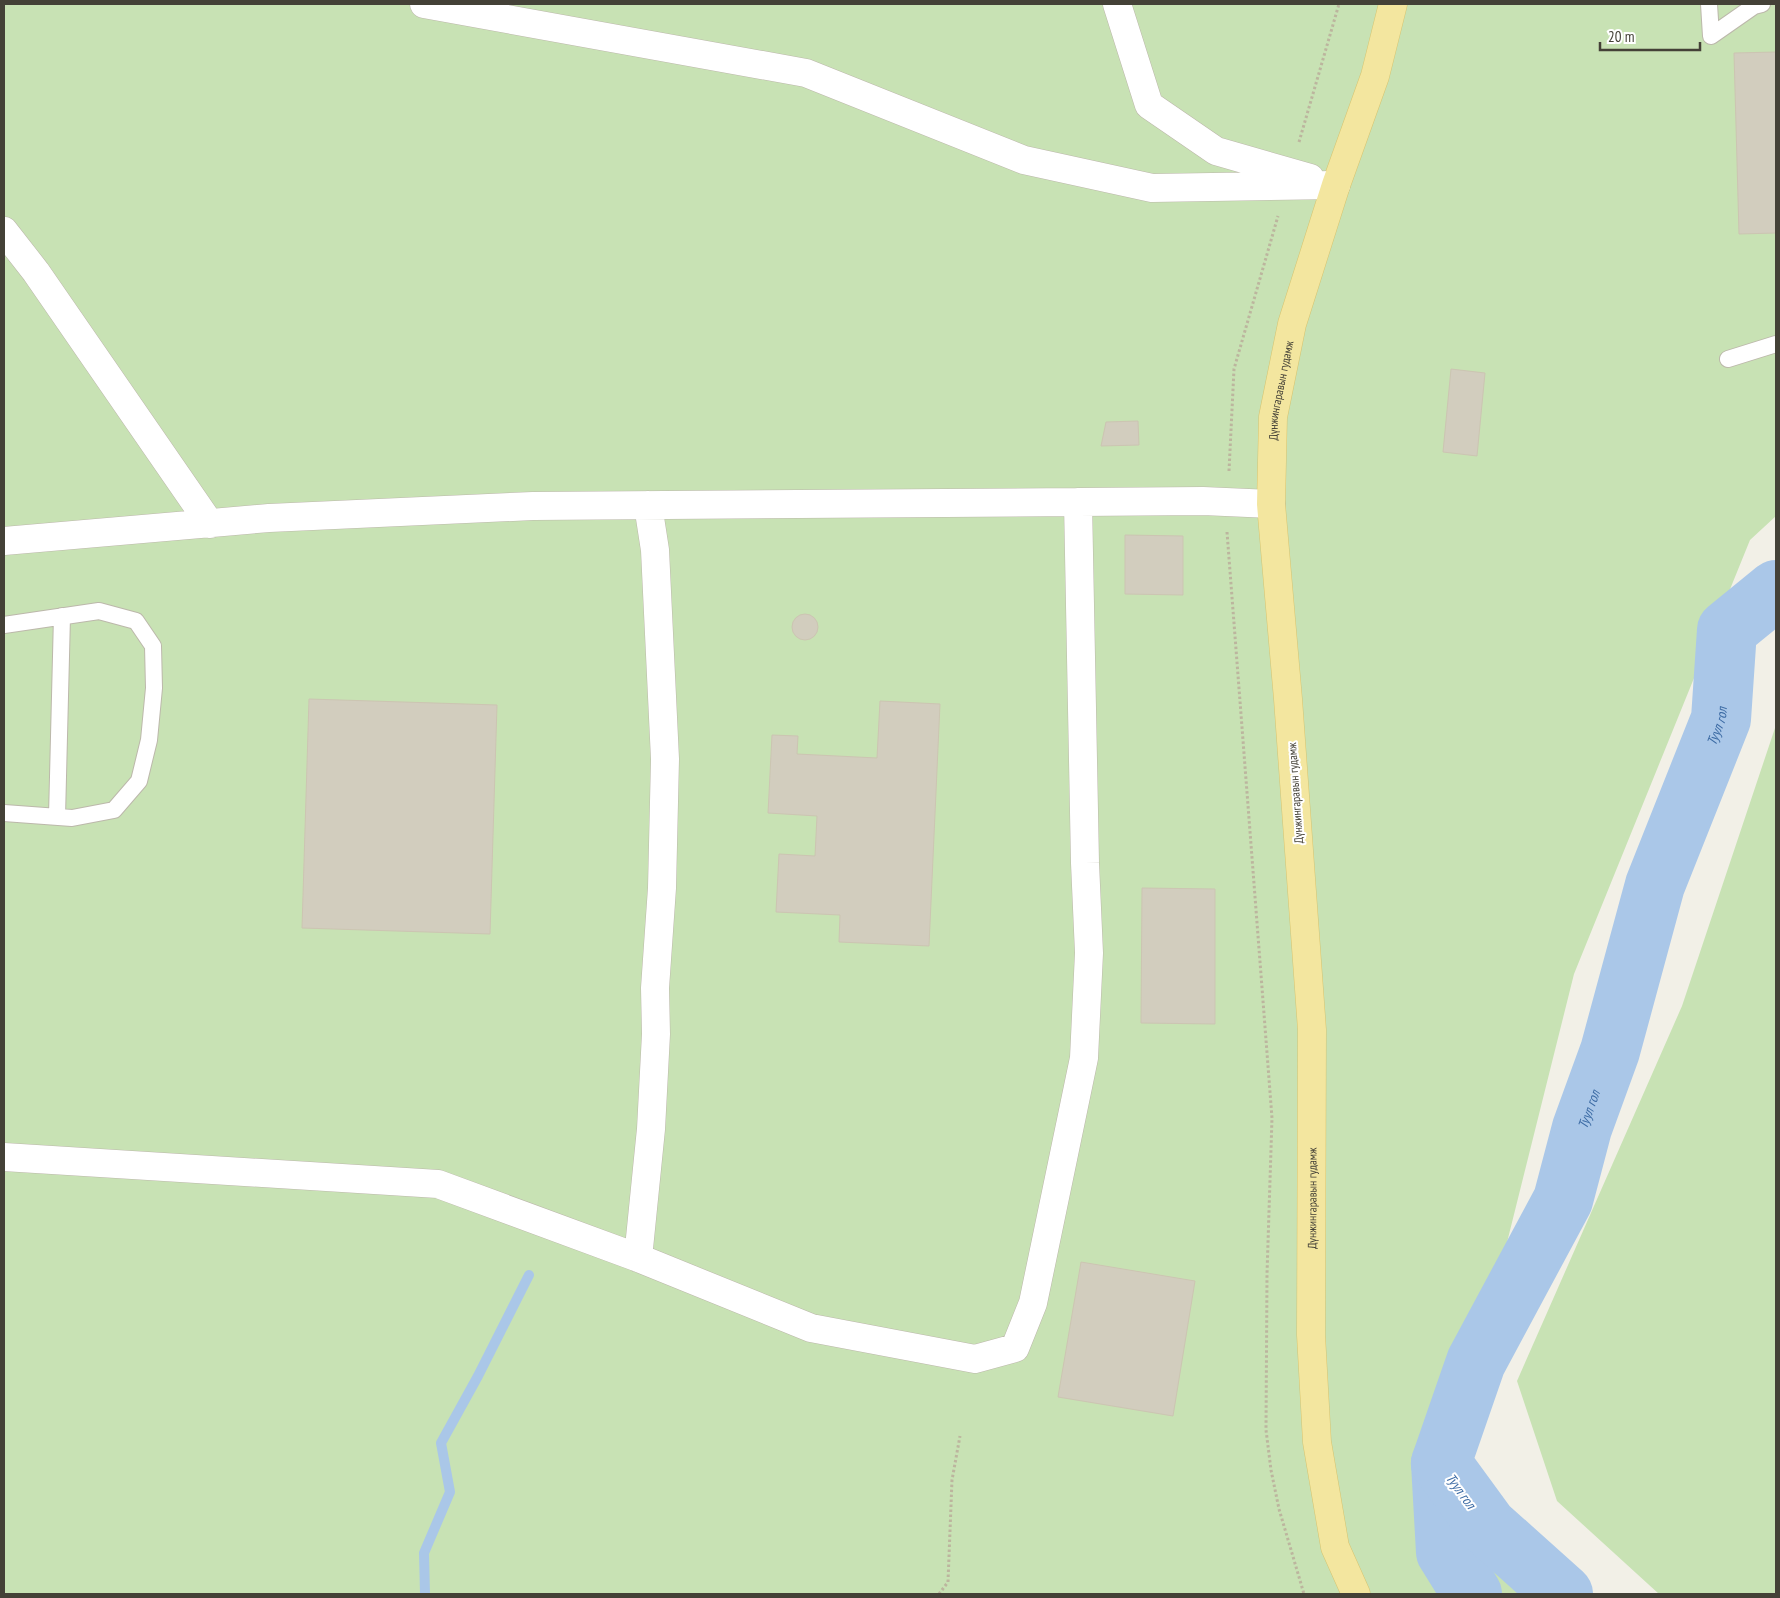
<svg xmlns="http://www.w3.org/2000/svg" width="1780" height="1598" font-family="'PT Sans Narrow',sans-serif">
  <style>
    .green { fill: #c8e2b4 }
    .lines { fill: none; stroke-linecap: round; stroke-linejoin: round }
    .stream { stroke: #aac7e8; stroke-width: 10 }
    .river { stroke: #aac7e8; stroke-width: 60 }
    .building { fill: #d2cdbe; stroke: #ccc5b2 }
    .lane-casing { stroke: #bcb8ab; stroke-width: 18 }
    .street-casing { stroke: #bcb8ab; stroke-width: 29 }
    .primary-casing { stroke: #d6c471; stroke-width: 29 }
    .path { stroke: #bcb59e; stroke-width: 3; stroke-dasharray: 2.5 2.5; stroke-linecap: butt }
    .lane { stroke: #fff; stroke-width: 16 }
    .street { stroke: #fff; stroke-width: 28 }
    .primary { stroke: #f3e69f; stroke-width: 28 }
    .labels { text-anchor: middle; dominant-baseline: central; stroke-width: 4; stroke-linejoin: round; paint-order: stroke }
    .street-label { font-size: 12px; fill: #444137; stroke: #fff }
    .water-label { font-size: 14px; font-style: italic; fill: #3c6ba4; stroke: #fff }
  </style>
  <rect width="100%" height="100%" fill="#f2f0e7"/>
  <path class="green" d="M4,4h1772v512l-26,24 -176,434 -146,585 17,35h-1441z
    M1776,725v869h-117l-102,-93 -40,-120 165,-375z
    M1470,1545l35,24 15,25h-36l-10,-9z"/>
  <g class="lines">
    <path class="stream" d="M425,1594l-1,-41 26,-61 -9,-49 37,-67 51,-101"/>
    <g class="river">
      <path d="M1441,1463l5,89 26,42"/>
      <path id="s1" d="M1563,1594l-76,-68 -46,-63 35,-101 87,-162 19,-72 28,-77 45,-166 66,-166 6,-89 49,-40"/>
    </g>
  </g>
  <path class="building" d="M1776,52v181l-37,1 -5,-181z
    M1451,369l34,4 -8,83 -34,-4z
    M1138,421l1,24 -38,1 5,-24z
    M1125,535l58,1v59l-58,-1z
    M792 627a13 13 0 1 1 26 0a13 13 0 1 1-26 0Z
    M309,699l188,6 -7,229 -188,-6z
    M880,701l60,3 -11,242 -90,-4 1,-27 -64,-3 3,-58 36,2 2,-40 -49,-3 4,-78 26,1 -1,18 80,4z
    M1142,888l73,1v135l-74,-1z
    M1081,1262l114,19 -22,135 -115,-19z"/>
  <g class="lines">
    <g class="lane-casing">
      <path id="lane" d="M1709,4l2,32 43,-30 8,-2
        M1728,359l48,-15
        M4,625l95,-14 37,10 17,25 1,42 -5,52 -10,41 -25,29 -42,8 -68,-5
        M57,817l5,-201"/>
    </g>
    <g class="street-casing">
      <path id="street" d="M424,4l382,69 218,87 128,28 184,-3
        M1117,4l32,101 67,46 94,27
        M4,231l32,41 174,252
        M4,541l265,-23 264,-12 545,-4
        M4,1157l434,27 198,73 175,71 164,31 40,-11 18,-45 51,-245 5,-105 -4,-90 -7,-361 125,-1 68,3
        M638,1258l13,-129 5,-95 -1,-46 7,-100 3,-129 -10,-209 -7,-45"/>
    </g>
    <g class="primary-casing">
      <g id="primary">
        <path id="s2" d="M1356,1594l-21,-47 -18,-105 -6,-107 1,-305 -24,-331 -17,-195 2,-87 19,-93 44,-139 39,-109 18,-72"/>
      </g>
    </g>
    <path class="path" d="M1299,142l40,-138
      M1229,471l5,-102 44,-153
      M1227,532l45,586 -5,156 -1,156 5,40 8,39 25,85
      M939,1594l9,-12 4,-102 8,-44"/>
    <use href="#lane" class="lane"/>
    <use href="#street" class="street"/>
    <use href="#primary" class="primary"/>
  </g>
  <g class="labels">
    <g class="street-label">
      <text stroke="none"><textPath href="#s2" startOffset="1212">Дүнжингаравын гудамж</textPath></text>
      <text transform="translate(1295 793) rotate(-94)">Дүнжингаравын гудамж</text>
      <text stroke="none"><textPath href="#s2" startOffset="402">Дүнжингаравын гудамж</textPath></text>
    </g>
    <g class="water-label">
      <text stroke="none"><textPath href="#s1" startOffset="970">Туул гол</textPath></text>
      <text stroke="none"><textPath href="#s1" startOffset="565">Туул гол</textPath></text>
      <text transform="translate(1461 1491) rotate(54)">Туул гол</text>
    </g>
  </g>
  <rect width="1780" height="1598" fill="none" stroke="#444137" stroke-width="10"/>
  <path d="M1600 42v8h100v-8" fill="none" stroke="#444137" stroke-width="2.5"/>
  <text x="1608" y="42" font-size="15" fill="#444137" stroke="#ffffff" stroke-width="4" paint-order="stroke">20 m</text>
</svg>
